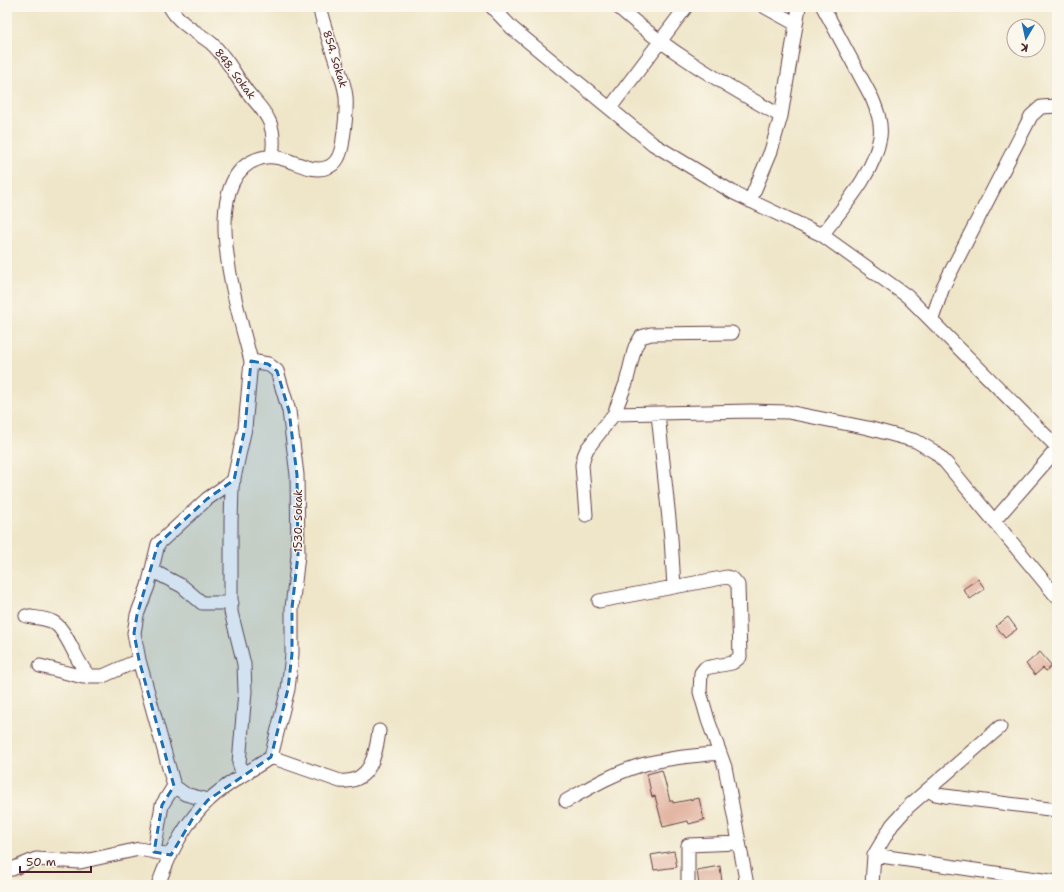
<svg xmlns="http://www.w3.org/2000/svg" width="1064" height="892" font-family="'Shantell Sans',sans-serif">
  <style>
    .building { fill: #e2b2a0 }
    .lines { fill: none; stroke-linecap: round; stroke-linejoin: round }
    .minor-casing { stroke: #633d43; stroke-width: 15 }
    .minor { stroke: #fff; stroke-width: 13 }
    .marked { fill: #1f6fb2; fill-opacity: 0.2; stroke: #1f6fb2; stroke-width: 3; stroke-dasharray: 8 5; stroke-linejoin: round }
    .labels { text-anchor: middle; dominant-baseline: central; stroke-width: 3; stroke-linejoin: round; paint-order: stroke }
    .street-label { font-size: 11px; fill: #4a1f2b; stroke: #fbf7ec }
  </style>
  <rect width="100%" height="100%" fill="#fbf7ec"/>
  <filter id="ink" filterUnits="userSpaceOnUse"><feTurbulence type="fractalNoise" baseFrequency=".025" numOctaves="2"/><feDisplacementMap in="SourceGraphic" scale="8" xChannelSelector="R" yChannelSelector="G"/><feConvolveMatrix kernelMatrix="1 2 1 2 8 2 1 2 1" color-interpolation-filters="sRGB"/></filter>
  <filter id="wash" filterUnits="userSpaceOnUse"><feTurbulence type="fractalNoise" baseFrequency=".012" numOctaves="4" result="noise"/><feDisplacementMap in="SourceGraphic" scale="16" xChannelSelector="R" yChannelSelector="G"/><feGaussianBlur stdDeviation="0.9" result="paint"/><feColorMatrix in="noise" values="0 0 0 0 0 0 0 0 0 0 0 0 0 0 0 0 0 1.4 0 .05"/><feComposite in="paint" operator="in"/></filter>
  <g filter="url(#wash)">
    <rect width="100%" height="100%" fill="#efe6c9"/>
    <g id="blocks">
      <path class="building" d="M978,579l7,10 -15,10 -7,-10z
        M1008,617l9,12 -12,9 -9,-12z
        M1040,652l12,14 -6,5 -3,-3 -8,7 -9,-11z
        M662,770l8,31h3v2l26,-5 5,22 -15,4 -1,-3 -25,6 -8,-31 -3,1 -5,-23z
        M674,851l3,16 -23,3 -3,-15z
        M720,866l2,16 -23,3 -2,-15z"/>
    </g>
  </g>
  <g filter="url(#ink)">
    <use href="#blocks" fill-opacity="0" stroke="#633d43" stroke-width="1"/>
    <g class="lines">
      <g class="minor-casing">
        <path id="minor" d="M170,7c10,18 26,24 41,36 15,13 24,32 35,47 8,11 19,20 24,33 4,11 4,21 2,33
          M492,7l20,21 141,116 81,49 88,42 85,61 150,151
          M618,7c49,44 106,77 163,109
          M765,7l31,17
          M610,108l76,-101
          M750,201l21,-50 10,-35 18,-109
          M822,235c22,-29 52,-61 58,-98 2,-14 -3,-27 -8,-39l-49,-91
          M932,319l11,-32 88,-171 10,-9 16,-1
          M614,414l137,-3 37,1 80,16 48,13 19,11 11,11 111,134
          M658,414l13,124 3,49
          M586,515l-4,-50 2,-9 3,-7 27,-35 12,-31 9,-36 6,-10 10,-3 81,-1
          M995,520l62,-71
          M153,571l29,15 20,17h30
          M599,601l128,-24 6,2 5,6 2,72 -8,6 -27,5 -4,5 -1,19 8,28 17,47 22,118
          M26,616c9,2 19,2 27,6 14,7 23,41 36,54h14l36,-16
          M40,666l43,11 6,-1
          M271,757l69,24c30,3 36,-26 39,-50
          M243,775l-4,-12 6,-71 -1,-28 -13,-52v-90l1,-35 13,-59 6,-67
          M929,790l6,4 10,2 112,14
          M208,800l-23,-6 -11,-8 -35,-126 -5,-27 3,-18 11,-29 10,-42 49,-45 27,-19
          M566,801c23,-13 46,-27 72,-35 27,-8 54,-10 82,-13
          M154,852l8,-47 12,-19
          M874,855l183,27
          M7,869h5l24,-10 44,3 59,-13 32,6
          M158,885c11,-30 26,-62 50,-84 18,-18 43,-30 63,-44l17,-68 4,-35v-46l6,-53 -1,-80 -8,-64 -12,-40 -9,-7 -17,-3c-11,-46 -58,-184 10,-203 23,-7 47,18 67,9 11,-4 14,-18 15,-28 2,-13 4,-28 3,-42 -1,-12 -6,-24 -10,-35 -6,-18 -12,-37 -17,-55
          M688,885v-40l50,-2
          M872,885l2,-30 18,-30 17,-19 91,-79"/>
      </g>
      <use href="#minor" class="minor"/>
    </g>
  </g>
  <path class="marked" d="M251,361l17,3 9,7 12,40 8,64 1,80 -6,53v46l-4,35 -17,68 -63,43 -15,18 -22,37 -17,-3 8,-47 12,-19 -35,-126 -5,-27 3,-18 21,-71 49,-45 27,-19 11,-52z"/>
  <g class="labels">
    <g class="street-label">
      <text transform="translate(335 59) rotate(73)">854. Sokak</text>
      <text transform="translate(235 74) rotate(53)">848. Sokak</text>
      <text transform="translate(298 521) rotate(-90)">1530. Sokak</text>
    </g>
  </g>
  <rect width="1064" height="892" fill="none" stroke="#fbf7ec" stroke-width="24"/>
  <g transform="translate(1026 38) rotate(189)"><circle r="19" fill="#fbf7ec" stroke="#b4a19f"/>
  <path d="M0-3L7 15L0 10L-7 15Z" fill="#1f6fb2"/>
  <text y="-6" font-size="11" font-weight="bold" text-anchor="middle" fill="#4a1f2b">K</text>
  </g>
  <path d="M20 866v6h71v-6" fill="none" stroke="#4a1f2b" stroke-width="2"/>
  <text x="26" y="866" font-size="12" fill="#4a1f2b" stroke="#fbf7ec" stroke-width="3" paint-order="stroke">50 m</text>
</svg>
